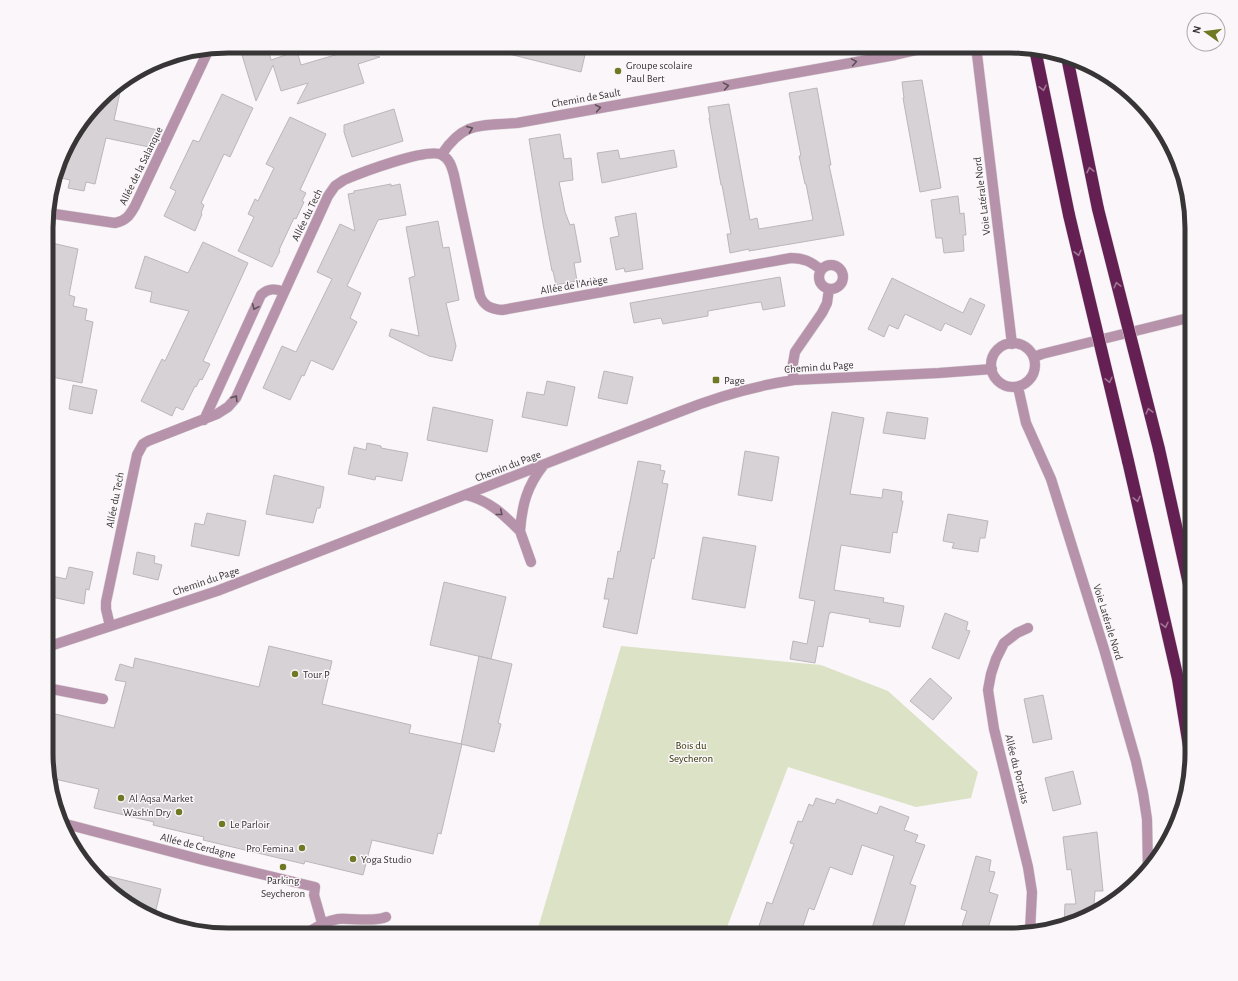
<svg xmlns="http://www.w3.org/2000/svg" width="1238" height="981" font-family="'Alegreya Sans',sans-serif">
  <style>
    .green { fill: #dce2c6 }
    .building { fill: #d7d2d5; stroke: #bbb6b9 }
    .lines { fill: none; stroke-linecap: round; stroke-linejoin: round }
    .minor-casing { stroke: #d8d3d6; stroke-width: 11 }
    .highway-casing { stroke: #d8d3d6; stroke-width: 13 }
    .minor { stroke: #b793ab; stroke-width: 10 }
    .highway { stroke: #652053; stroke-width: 12 }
    .highway-bridge-casing { stroke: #d8d3d6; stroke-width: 13; stroke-linecap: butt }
    .highway-bridge { stroke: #652053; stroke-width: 12 }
    .oneway { stroke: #5d5159 }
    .oneway2 { stroke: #a17695 }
    .poi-dot { fill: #6f7823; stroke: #fbf6f9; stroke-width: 1.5 }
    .labels { text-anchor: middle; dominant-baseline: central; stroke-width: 3; stroke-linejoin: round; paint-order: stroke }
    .poi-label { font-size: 11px; fill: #373536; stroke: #fbf6f9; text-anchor: start }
    .street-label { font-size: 11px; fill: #373536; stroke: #fbf6f9 }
    .park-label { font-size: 11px; fill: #2f3400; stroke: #fbf6f9 }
    .rim { fill: none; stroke: #373536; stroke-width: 5 }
  </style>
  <rect width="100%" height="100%" fill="#fbf6f9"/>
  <path class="green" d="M621,646l200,19 67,26 90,81 -7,26 -55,9 -128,-40 -64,168h-188z"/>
  <path class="building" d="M501,46h86l-6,26 -80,-20z
    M268,49l3,11 26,-9 4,14 51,-15 28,7 -22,7 6,19 -67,21 11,-21 -27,8 -8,-26 -17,36 -14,-46 17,-5 1,2z
    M922,80l19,108 -21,4 -17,-94h1l-2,-16z
    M122,83l-8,37 44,10 -9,17 -43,-9 -11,46 -9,-2 -2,9 -16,-3 2,-8 -9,-2 9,-41 38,-46z
    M817,88l14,77h-2l15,70 -95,16v-2l-19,4 -3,-19h4l-2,-11 -7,-38h-1l-12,-67h1l-2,-11 21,-3 21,116 7,-2 2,11 54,-9 -7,-36h-1l-6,-28h2l-12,-63z
    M222,94l31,14 -23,49 -6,-3 -8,17 -15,32 3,2 -3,8 1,1 -7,17 -31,-15 12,-25 -6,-3 23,-48 6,2z
    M394,109l9,32 -51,16 -8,-25v-7z
    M290,117l36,17 -26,56 6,3 -4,8 2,1 -8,17 -2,-1 -15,32 1,1 -8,16 -34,-16 16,-34 -6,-3 7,-15 3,2 16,-33 -8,-4z
    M560,134l4,25 7,-1 2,22 -14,2 6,30 5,13 4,-1 7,38 -7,1 3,18 -21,4 -3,-14h-1l-9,-47 -14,-85z
    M618,150l2,9 54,-9 3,17 -75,16 -5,-30z
    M391,184v2l9,-2 6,31 -28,5 -31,66 14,7 -11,25 7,4 -24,48 -22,-10 -7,16 -2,-1 -12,25 -27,-12 19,-42 14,6 36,-73 -15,-7 23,-48 15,7 -7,-37 6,-1v-2z
    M958,196l2,18 4,-1 2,22h-3l1,16 -20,2 -2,-15h-6l-5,-38z
    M636,213l7,56 -18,3 -1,-4 -8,2 -6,-32 9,-2 -4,-19z
    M438,221l5,27 6,-1 10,53 -13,3 10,43 -4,15 -23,-5 -40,-20 2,-7 28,7 -10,-58 6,-2 -9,-49z
    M203,242l45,21 -45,98 7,3 -8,16 -2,-1 -4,8 -1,-1 -12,24 -7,-3 -4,9 -31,-15 21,-42 3,2 24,-50 -39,-9 2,-10 -17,-4 10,-32 43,17z
    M52,243l26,6 -9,46 6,2 -2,9 14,3 -2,11 8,2 -11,61 -35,-7v-49l6,-24 -6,-1v-38z
    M780,277l5,29 -22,4 -2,-8 -8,1 -45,8v5l-45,8 -2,-6 -27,5 -4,-20z
    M892,278l71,35 7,-15 15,7 -14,30 -26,-12 -4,8 -36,-17 -7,15 -9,-4 -5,12 -16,-8z
    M604,371l29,6 -6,27 -29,-6z
    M547,381l28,6 -8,39 -45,-9 5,-25 17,3z
    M73,385l24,5 -5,24 -23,-5z
    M433,407l60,13 -6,32 -60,-12z
    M832,412l32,6 -14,76 32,4 1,-9 19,3 -1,9h2l-6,32 -4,-1 -3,21 -49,-8 -7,45 50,8 -1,4 21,4 -4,21 -31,-5 1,-3 -40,-7v2h-1l-6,33 -5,-1 -3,17 -25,-4 3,-18 14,3 8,-43 -16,-3z
    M887,412l41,6 -3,21 -42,-6z
    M367,443l14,3v2l27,5 -6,28 -26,-5 -1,4 -27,-6 6,-27 12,3z
    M745,451l34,6 -7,44 -34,-6z
    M638,461l23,4 -1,5 5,1 -3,12 6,1 -14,75 -2,-1 -15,76 -34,-7 6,-28h-5l4,-21 5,1 5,-28 2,1z
    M274,475l50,12 -4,21h-3l-4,15 -47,-9z
    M207,513l39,8 -7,35 -48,-10 4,-23 9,2z
    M948,514l40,7 -3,17h-5l-2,14 -26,-4 2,-5 -11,-2z
    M703,537l53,9 -11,62 -53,-9z
    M137,552l18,4 -1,7 8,2 -4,15 -25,-6z
    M69,567l24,5 -4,18 -3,-1 -2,15 -37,-8v-21l19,4z
    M444,582l62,15 -15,62 -61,-14z
    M945,613l23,9 -2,8 4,1 -11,28 -27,-11z
    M269,646l63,15 -10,43 89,21 -2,8 53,11 -21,90 -3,-1 -5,21 -61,-14 -9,35 -58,-14 -1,3 -101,-24 1,-3 -51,-12 1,-3 -60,-14 5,-19 -49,-11 -4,-13 1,-53 67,16 12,-46 -11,-2 5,-16 13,4 2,-10 124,29z
    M479,656l33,8 -14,59 3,1 -7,28 -33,-8z
    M930,678l22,20 -19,22 -23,-19z
    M1043,695l9,44 -19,4 -9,-44z
    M1073,771l8,33 -28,7 -8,-33z
    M816,798l19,6 2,-5 40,15 3,-8 29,11 -5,13 14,5 -3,7 10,3 -15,39 6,2 -15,49h-31l24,-79 -32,-11 -10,30 -22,-8 -16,43 -5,-2 -9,27h-44l11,-33 5,2 22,-60 -4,-1 8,-22 4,1 7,-18 4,2z
    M1097,832l6,59h-8l-1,14h8l-22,16 -16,3 1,-20h11l-5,-35 -4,1 -4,-33z
    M976,856l15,4 -2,11 6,1 -6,20 9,3 -12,40h-27l8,-24 -6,-2z
    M95,873l66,16 -7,29 -46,-28z"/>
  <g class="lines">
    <g class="minor-casing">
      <path id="minor" d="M976,46l36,298
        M442,154c22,-33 38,-28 75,-31l378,-68 39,-9
        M48,213l67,10c11,-2 15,-8 20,-17l74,-157
        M819 277a12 12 0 1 1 24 0a12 12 0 1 1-24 0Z
        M991 365a22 22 0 1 1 44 0a22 22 0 1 1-44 0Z
        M1034,357l8,-3 150,-37
        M794,380l-2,-11 3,-17 27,-39 5,-10 2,-14
        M1018,387l8,36 25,56 53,170 32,112 7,32 4,26 1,52
        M204,420l57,-125c7,-7 14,-7 23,-3
        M466,495c24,6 37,19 54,36 2,-26 7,-45 23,-65
        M520,531l11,31
        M110,626l-4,-17v-7l31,-147 6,-11 5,-3 69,-27 11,-7 8,-9 92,-202 7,-10 9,-6c16,-7 84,-33 98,-25 8,4 10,13 12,20l26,121c4,10 11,13 22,14l289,-52c13,0 21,4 30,12
        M1028,628l-11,5 -13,10 -8,16 -5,15 -3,16 6,39 34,138 4,25 -2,39
        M47,647l170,-56 462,-179c37,-15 75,-26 115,-32l145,-7 53,-4
        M47,688l56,11
        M62,823l141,37 112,27 -1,8 8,28
        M304,935c11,-7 21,-14 34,-16 13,-1 37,3 48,-2"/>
    </g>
    <g class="highway-casing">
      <path id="highway" d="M1035,49l34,166
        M1067,57l31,152
        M1159,449l33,149
        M1128,461l50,218 14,86"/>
    </g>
    <use href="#minor" class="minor"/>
    <use href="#highway" class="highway"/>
    <g class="highway-bridge-casing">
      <path id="highway-bridge" d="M1098,209l61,240
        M1069,215l59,246"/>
    </g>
    <use href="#highway-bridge" class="highway-bridge"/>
  </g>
  <defs><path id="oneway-chevron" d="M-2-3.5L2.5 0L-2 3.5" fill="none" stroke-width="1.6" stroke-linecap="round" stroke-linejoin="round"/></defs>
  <g class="oneway">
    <use href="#oneway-chevron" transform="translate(854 62) rotate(-10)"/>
    <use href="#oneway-chevron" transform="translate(726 86) rotate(-10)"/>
    <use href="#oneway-chevron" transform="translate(598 108) rotate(-10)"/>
    <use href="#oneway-chevron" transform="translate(470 129) rotate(-22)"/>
    <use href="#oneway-chevron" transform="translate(255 307) rotate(114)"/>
    <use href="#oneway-chevron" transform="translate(235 398) rotate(-58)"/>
    <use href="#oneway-chevron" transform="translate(500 513) rotate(39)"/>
  </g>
  <g class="oneway2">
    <use href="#oneway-chevron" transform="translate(1043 88) rotate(78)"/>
    <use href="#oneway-chevron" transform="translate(1090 170) rotate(-102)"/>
    <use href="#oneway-chevron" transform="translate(1078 253) rotate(77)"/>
    <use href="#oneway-chevron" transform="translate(1117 285) rotate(-104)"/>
    <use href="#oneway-chevron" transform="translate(1109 380) rotate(77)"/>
    <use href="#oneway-chevron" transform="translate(1149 411) rotate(-104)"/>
    <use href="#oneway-chevron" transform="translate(1137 499) rotate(77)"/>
    <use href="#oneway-chevron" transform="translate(1165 625) rotate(77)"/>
  </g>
  <g class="poi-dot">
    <circle cx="618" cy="71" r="4"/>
    <rect x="712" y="376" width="8" height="8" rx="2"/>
    <circle cx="295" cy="674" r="4"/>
    <circle cx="121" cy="798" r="4"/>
    <circle cx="179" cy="812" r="4"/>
    <circle cx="222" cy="824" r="4"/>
    <circle cx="302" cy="848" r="4"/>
    <circle cx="353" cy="859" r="4"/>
    <circle cx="283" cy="867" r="4"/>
  </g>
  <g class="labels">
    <g class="poi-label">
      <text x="626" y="65">Groupe scolaire<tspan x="626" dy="13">Paul Bert</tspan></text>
      <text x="724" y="380">Page</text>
      <text x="303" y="674">Tour P</text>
      <text x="129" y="798">Al Aqsa Market</text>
      <text x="171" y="812" text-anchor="end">Wash'n Dry</text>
      <text x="230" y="824">Le Parloir</text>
      <text x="294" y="848" text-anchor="end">Pro Femina</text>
      <text x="361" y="859">Yoga Studio</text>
      <text x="283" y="880" text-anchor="middle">Parking<tspan x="283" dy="13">Seycheron</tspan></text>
    </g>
    <g class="street-label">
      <text transform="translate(586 98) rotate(-10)">Chemin de Sault</text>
      <text transform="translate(141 166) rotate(-64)">Allée de la Salanque</text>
      <text transform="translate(982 196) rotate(-97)">Voie Latérale Nord</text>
      <text transform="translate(307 215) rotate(-64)">Allée du Tech</text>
      <text transform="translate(574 285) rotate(-10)">Allée de l'Ariège</text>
      <text transform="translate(819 367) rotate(-4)">Chemin du Page</text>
      <text transform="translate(508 466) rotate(-21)">Chemin du Page</text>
      <text transform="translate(115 500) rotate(-79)">Allée du Tech</text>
      <text transform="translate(206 581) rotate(-19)">Chemin du Page</text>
      <text transform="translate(1108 622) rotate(73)">Voie Latérale Nord</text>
      <text transform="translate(1017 769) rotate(76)">Allée du Portalas</text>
      <text transform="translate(198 846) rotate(14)">Allée de Cerdagne</text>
    </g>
    <g class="park-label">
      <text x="691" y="745">Bois du<tspan x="691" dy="13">Seycheron</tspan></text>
    </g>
  </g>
  <path d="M0 0H1238V981H0ZM228 53H1010A175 175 0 0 1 1185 228V753A175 175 0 0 1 1010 928H228A175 175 0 0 1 53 753V228A175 175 0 0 1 228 53Z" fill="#fbf6f9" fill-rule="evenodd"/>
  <path class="rim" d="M228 53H1010A175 175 0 0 1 1185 228V753A175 175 0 0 1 1010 928H228A175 175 0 0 1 53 753V228A175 175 0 0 1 228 53Z"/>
  <g transform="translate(1206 32) rotate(284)"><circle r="19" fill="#fbf6f9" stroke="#ada9ab"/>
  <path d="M0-3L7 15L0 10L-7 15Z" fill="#6f7823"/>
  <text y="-6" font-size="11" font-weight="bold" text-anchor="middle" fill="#373536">N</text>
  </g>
</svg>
